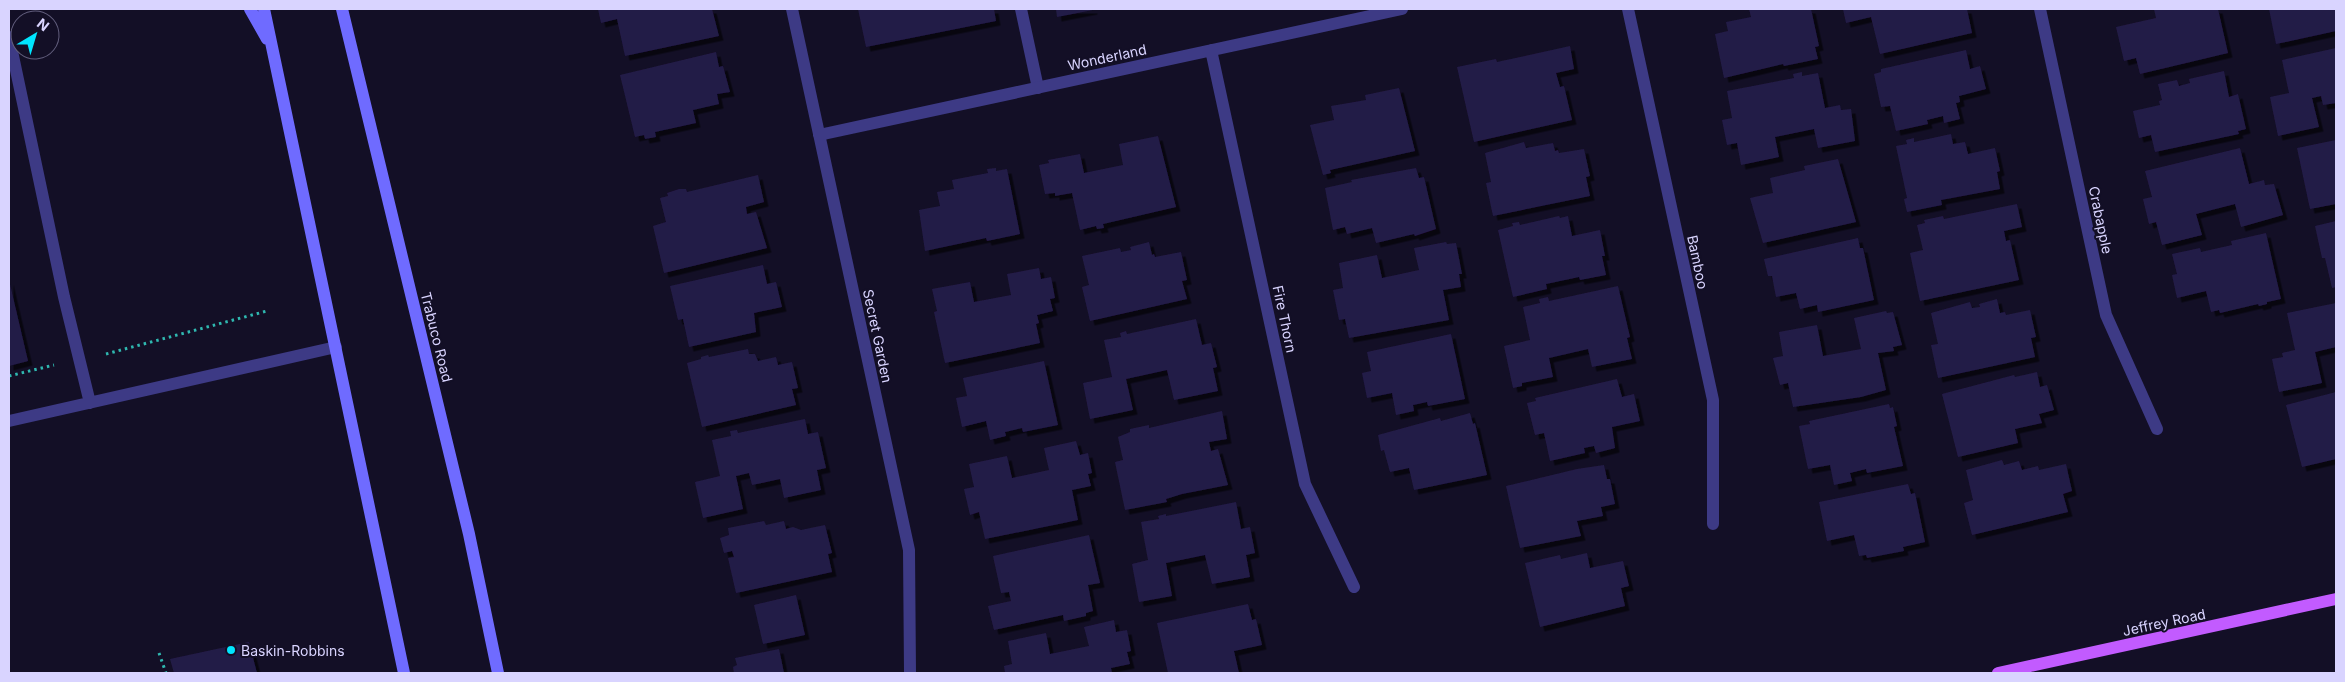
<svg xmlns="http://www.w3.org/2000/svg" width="2345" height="682" font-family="Inter,sans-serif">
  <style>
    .building { fill: #241b47; filter: url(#shadow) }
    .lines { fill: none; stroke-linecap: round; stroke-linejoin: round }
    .path { stroke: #2fb8b0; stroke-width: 3; stroke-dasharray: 2.5 4; stroke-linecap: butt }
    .lane { stroke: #3d3a85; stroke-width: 12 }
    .street { stroke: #3d3a85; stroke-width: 12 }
    .secondary { stroke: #6f6bff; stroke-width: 12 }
    .primary { stroke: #c25bff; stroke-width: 12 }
    .poi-dot { fill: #00e5ff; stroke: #130f26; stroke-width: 2 }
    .labels { text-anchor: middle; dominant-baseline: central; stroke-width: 4; stroke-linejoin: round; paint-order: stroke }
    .street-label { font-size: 14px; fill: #d9d4ff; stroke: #130f26 }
    .poi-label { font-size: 14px; fill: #d9d4ff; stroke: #130f26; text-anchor: start }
  </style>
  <defs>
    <filter id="shadow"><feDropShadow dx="4.5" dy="4.5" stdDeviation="0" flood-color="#0009"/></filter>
  </defs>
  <rect width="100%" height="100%" fill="#130f26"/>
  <path class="building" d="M598,9h114l7,27 -94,20 -8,-37 -16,4z
    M858,9h136l2,12 -130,26z
    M1056,9h37v1l-36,7z
    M1749,9h62l8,37 -4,1 3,12 -34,7 -1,-2 -59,14 -9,-44 13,-3 -2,-9 25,-5z
    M1843,9h124l5,24 -92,21 -9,-37 -25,6z
    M2154,9h64l10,44 -88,21 -4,-16 -12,3 -8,-34 40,-9z
    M2269,9h67v22l-60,13z
    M1570,46l4,23 -18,4 4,14 4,-1 8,34 -98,22 -17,-75 39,-8 1,3z
    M2336,48v55l-13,2 -2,-9 -9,2 7,29 -41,9 -8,-39 19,-4 -7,-33z
    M1966,50l4,19 10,-3 6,23 -27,7 1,6 -4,1 4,16 -16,4 -1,-7 -16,4 1,4 -32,7 -6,-25 -9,1 -7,-33 7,-2v-3z
    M716,52l3,15 4,-1 7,26 -13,2 2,10 -26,6 3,13 -41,9 1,5 -11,2 -1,-4 -9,2 -15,-62z
    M2224,71l5,26 9,-3 8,35 -8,2 1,3 -84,18 -4,-17 -12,3 -6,-27 27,-6 -1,-4 3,-1 -4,-16 19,-4 2,6 11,-3 -1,-4z
    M1802,72v4l16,-3 7,35 15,-3 1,5 10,-1 4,32 -37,7 -4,-19 -39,8 4,20 -38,8 -4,-22 -10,2 -5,-25 10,-2 -5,-27 67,-13 -1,-4z
    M1399,88l16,63 -85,19 1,3 -8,2 -13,-50 24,-5 -3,-14 35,-6 -1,-5z
    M1951,134l2,10 12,-2 3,12 27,-6 5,23 -3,1 3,17 -59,11 1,5 -35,7 -3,-13 3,-1 -11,-52 11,-2 -1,-4 8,-2v4z
    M1158,136l18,71 -73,17 1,4 -7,1 -1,-3 -16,4 -8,-37 -17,3v-3l-10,1 -6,-29 10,-2 -1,-3 32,-6 4,19 39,-8 -4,-21z
    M2336,140v64l-26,5 -13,-61z
    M1524,142l2,6 27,-5 2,8 3,-1 1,3 25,-4 6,27 -4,1 4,19 -97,20 -7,-33 5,-1 -6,-29z
    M2240,148l9,36 15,-4 1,5 9,-1 9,31 -42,12 -6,-23 -39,10 6,21 -40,10 -6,-23 -7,2 -6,-25 9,-2 -7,-26z
    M1838,159l18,63 -93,21 -13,-45 23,-5 -3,-15 35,-8 -1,-4z
    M996,168v3l11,-2 13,65 -33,7 -1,-3 -61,13 -6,-41 21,-4 -3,-14 17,-3 -2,-9 36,-7 -1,-4z
    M1416,168l3,10 5,-1 12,52 -21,7 -1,-2 -38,9 -4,-15 -25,6 -2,-7 -12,3 -8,-42 27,-6 -1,-2z
    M758,175l6,27 -18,5 1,7 9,-2 11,36 -103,25 -11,-47 13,-4 -6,-24 8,-2 -1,-3 12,-4h7l1,3z
    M2017,204l5,23 -18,4 2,10 4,-1 9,40 -99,21 -10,-48 13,-3 -6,-25 8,-2 -1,-3 19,-4 1,3z
    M1559,216l1,2 8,-2 4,20 28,-6 5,26h-3l4,19 -26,5 -1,-3 -33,7 1,5 -34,8 -15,-67 15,-4 -1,-3 7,-1 1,3z
    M2336,221v66l-4,1 -7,-30h-3l-7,-32z
    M2266,233l15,66 -14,3v2l-8,2 -1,-2 -38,9 -1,-3 -8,2 -5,-21 -29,7 -5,-23 5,-1 -5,-20 28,-6 1,4 31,-7 -1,-4z
    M1858,238l2,10h3l11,52 -56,12 -1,-7 -17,4 -4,-16 -20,4 -4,-21h-4l-4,-17z
    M1149,242l3,13 2,-1 1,3 26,-5 6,28 -5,1 5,18 -97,22 -8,-34 7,-2 -7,-29 38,-8 1,4 10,-2 -1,-3z
    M1446,242l1,2 9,-1 6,31h-3l2,13 -18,3 6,30 -100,18 -4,-19 -6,1 -6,-30 10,-2 -4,-25 38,-8 5,23 37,-8 -5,-22z
    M763,265l4,19 9,-2 6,25 -28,6 2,19 -67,15 -6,-28 -5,1 -8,-34z
    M1039,268l2,11 10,-2 4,21 -5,1 3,12 -16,4 2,8 -3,1 4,19 -95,20 -11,-51 3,-1 -5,-22 38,-7 4,20 37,-7 -4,-21z
    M9,280l19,81 -19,5z
    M1618,286l12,51 -3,1 5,21 -40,8 -4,-18 -39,9 4,19 -31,6v3l-9,2 -9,-42 26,-6 -7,-33 17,-4 -1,-4 9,-2 1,4z
    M1997,299l3,14 5,-1 1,3 24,-5 6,27 -5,1 4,19 -97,21 -7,-33 7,-1 -7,-31 39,-11 2,6 8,-1 -1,-3z
    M2336,303v44l-21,5 7,31 -43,9 -7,-33 11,-2 -1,-4 13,-3 -8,-37z
    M1886,311l1,2 6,-1 9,33 -9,2 1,4 -16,2 8,37 -25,7 -68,10 -5,-24 -8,2 -7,-27 10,-2 -4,-24 38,-7 6,31 38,-7 -7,-31z
    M1196,319l6,26 9,-2 6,24 -4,1 5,23 -44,9 -7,-30 -41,9 7,31 -43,9 -7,-36 29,-6 -8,-37 17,-3 -1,-4 6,-2 1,3z
    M1451,334l14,65 -37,7 -1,-4 -14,3 1,6 -18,4 -4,-22 -25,5 -5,-25 9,-2 -4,-19z
    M748,349l1,5h6l3,7 18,-4 2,8 14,-3 6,26 -6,1 4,16 -94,22 -15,-64 14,-4v-2l7,-2 1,2z
    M1044,361l14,64 -35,7 -1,-4 -17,4 1,4 -16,4 -4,-19 -24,6 -6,-29 11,-2 -4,-18z
    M2037,372l3,15 7,-2 7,25 -15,4 3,9 -27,6 3,14 -60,14 -16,-63 72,-19 1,2z
    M1617,379l5,18 12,-3 6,27 -28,6 3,21 -19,5 -2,-7 -10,2 1,5 -35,8 -6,-28 -9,2 -8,-32 9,-2 -1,-3z
    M2336,392v67l-34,8 -16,-62z
    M1889,404l1,4 3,-1 4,19 -3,1 9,39 -36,7 -1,-4 -16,4 2,8 -18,4 -4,-20 -22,4 -9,-43 11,-2 -1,-3z
    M1222,411l5,28 -18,3 2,9 7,-2 10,36 -46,9 -16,5 1,3 -42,8 -10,-48 8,-2 -5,-23 12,-5v-3l19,-4v3z
    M1470,413l3,11 2,-1 12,52 -73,15 -5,-22 -19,4 -6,-22 -3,1 -3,-16 62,-17 1,3z
    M805,419l3,15 10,-2 8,36 -9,2 4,20 -37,8 -4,-19 -28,6 -3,-12 -13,3 7,33 -40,9 -8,-36 25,-6 -8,-36 19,-4 -1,-5 7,-1 1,3z
    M1076,441l4,14 8,-2 4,20 -4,1 3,12 -19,4 6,30 -93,19 -6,-27 -9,3 -6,-26 10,-2 -5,-23 38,-8 5,22 37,-8 -5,-22z
    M2002,460l2,5 15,-4 3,9 16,-4 1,4 27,-6 6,27 -9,3 5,18 -96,23 -8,-32 9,-3 -7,-30z
    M1604,465l3,14h3l5,25 -14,3 2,9 -26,5 4,15 -61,12 -14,-62 71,-17z
    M1908,484l3,10 4,-1 10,49 -22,5 1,4 -37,7 -1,-3 -7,1 -5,-21 -27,6 -8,-39z
    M1236,502l5,27 9,-2 5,26 -9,2 4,22 -38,7 -7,-29 -39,8 6,33 -33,6 -7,-38 16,-4 -7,-38 18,-3 -1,-3 8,-2v2z
    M764,521l2,4 18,-4 2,8 7,-2 8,3 24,-5 7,28 -4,1 4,18 -96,21 -8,-35 6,-1 -2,-6 -8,2 -4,-15 9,-3 -1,-7z
    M1089,535l11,48 -12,2 5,26 -7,2v3l-22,5 -1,-6 -69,15 -6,-24 23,-5 -2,-9 -8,1 -8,-37z
    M1587,553l3,15 33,-7 6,25 -8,2 4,18 -85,21 -15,-64 35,-8 1,4z
    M796,595l9,40 -42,9 -9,-39z
    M1248,604l4,16 4,-1 6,26 -28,6 5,22h-71l-11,-50z
    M1114,620l2,12 11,-2 4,21 -4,1 3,12 -19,4 1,5h-107l-1,-7 8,-2 -4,-23 38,-8 4,21 39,-8 -5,-19z
    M249,642l8,31h-83l-4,-14z
    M779,649l5,24h-50l-1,-6 4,-2 -2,-7z"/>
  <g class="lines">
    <path class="path" d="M106,354l161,-43
      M9,376l45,-11
      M159,653l7,20"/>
    <path class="lane" d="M1021,9l17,79
      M9,37l55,260 26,106
      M9,421l327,-74"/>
    <path class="street" d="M792,9l117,541 1,123
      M1628,9l85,391v124
      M2040,9l66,306 51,114
      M1211,50l94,434 49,103
      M819,135l583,-126"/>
    <path class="secondary" d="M250,9l17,30
      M264,9l140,664
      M342,9l127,525 29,139"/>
    <path class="primary" d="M1998,673l338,-74"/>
  </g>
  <circle class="poi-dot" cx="231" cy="650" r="5"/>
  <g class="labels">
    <g class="street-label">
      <text transform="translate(1107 57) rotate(-12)">Wonderland</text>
      <text transform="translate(2101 220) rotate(78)">Crabapple</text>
      <text transform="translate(1698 262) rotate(78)">Bamboo</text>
      <text transform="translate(1285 319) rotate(78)">Fire Thorn</text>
      <text transform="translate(878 336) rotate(78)">Secret Garden</text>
      <text transform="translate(437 337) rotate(76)">Trabuco Road</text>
      <text transform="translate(2164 622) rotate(-12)">Jeffrey Road</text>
    </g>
    <g class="poi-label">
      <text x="241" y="650">Baskin-Robbins</text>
    </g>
  </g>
  <rect width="2345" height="682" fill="none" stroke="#d9d4ff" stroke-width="20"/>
  <g transform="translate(35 35) rotate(38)"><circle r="24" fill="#130f26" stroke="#625e7d"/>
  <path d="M0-4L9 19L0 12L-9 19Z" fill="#00e5ff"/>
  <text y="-8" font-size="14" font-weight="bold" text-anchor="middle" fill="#d9d4ff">N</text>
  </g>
</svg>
